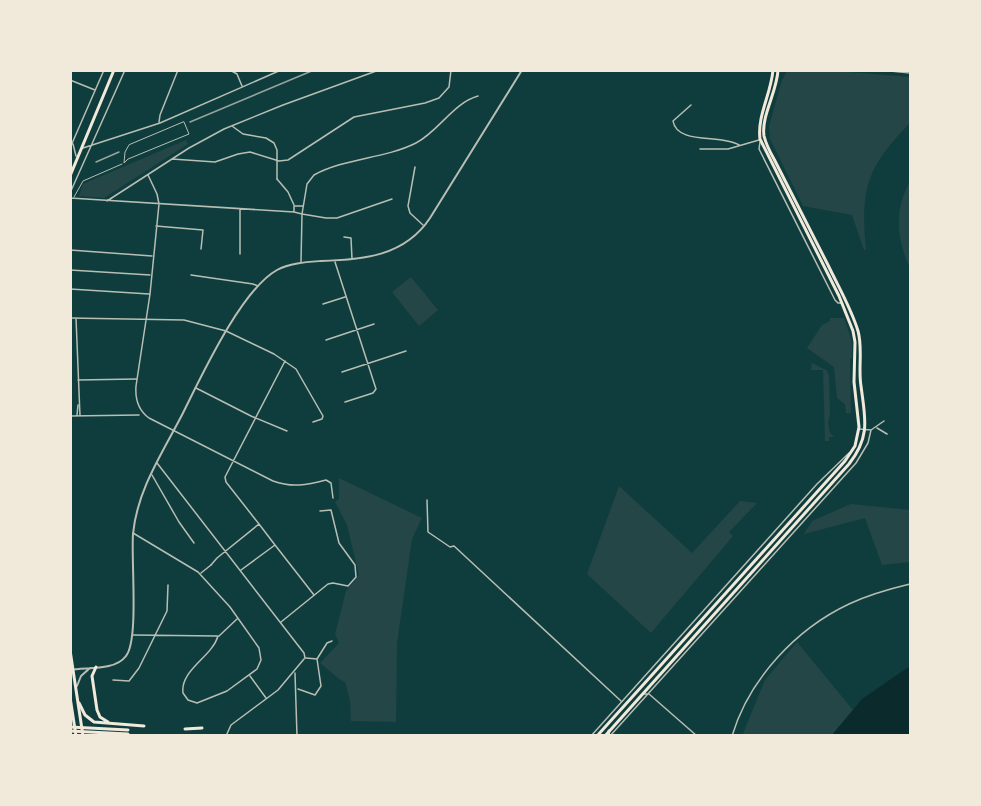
<svg xmlns="http://www.w3.org/2000/svg" width="981" height="806" font-family="Helvetica,sans-serif">
  <style>
    .green { fill: #244646 }
    .water { fill: #0a2a2b }
    .lines { fill: none; stroke-linecap: round; stroke-linejoin: round }
    .service { stroke: #b8beb3; stroke-width: 1 }
    .pedestrian { stroke: #b8beb3; stroke-width: 1.5 }
    .minor { stroke: #b8beb3; stroke-width: 1.5 }
    .tertiary { stroke: #b8beb3; stroke-width: 2 }
    .primary { stroke: #f1e9da; stroke-width: 3 }
    .trunk { stroke: #f1e9da; stroke-width: 3 }
    .rail { stroke: #97a49c; stroke-width: 1.5 }
  </style>
  <rect width="100%" height="100%" fill="#0f3d3e"/>
  <path class="green" d="M787,71h49l74,6v46c-43,44 -50,65 -44,127h-2l-12,-35 -49,-9 -33,-67 -1,-13 13,-46z
    M186,140l2,4 -84,54 -25,-2 4,-12z
    M910,181v87c-14,-30 -16,-57 0,-87z
    M411,277l27,33 -19,16 -27,-34z
    M830,318h14l8,24v16l-2,1 1,54h-5l-1,-9 -8,-6 -3,-31 -27,-19 15,-23 8,-4z
    M812,363l14,7 3,5 1,39 -2,9 2,10 4,4h-5v4h-4l-2,-71h-12z
    M339,478l83,40 -10,21 -15,104 -1,79 -45,-1 -1,-21 -5,-18c-5,-1 -18,-14 -25,-19l19,-20 -4,-9 11,-43 13,-16 -12,-50 -12,-23 4,-3z
    M619,486l73,67 48,-52 17,2 -28,29 4,4 -82,97 -64,-59z
    M851,504l59,6v52l-28,3 -17,-47 -61,16 8,-13z
    M797,642l56,68 -21,25 -90,1 23,-56z"/>
  <path class="water" d="M910,666v69h-78l30,-36z"/>
  <g class="lines">
    <path class="service" d="M184,122l5,12 -61,25 -4,4 1,-11 4,-7z
      M74,197l9,-16 39,-17"/>
    <path class="pedestrian" d="M277,179l11,13 6,13
      M201,573l10,-8"/>
    <path class="minor" d="M230,70l7,4 5,12
      M880,70l30,3
      M70,80l25,10
      M691,105l-18,16c4,24 48,13 66,24
      M159,122l1,-7 18,-45
      M232,126l11,8 23,4 8,5 3,7v29
      M760,142l-1,7 76,151 3,3h4
      M73,144l3,12
      M70,148l34,-78
      M83,148l77,-25 121,-53
      M700,149h28l31,-9
      M172,159l43,3 23,-8 12,-2 29,9 9,-1 66,-43 71,-14 14,-5 10,-11 2,-17
      M415,167l-7,39 2,7 13,12
      M148,175l9,19 2,10 -9,90 -14,92c-1,13 2,24 13,32l124,63c19,7 34,4 53,-1l5,3 2,15
      M70,193l55,-123
      M70,198l224,14
      M107,201l82,-53 35,-19 59,-24 96,-35
      M303,206h-9v6l8,2 5,-30 7,-9c31,-17 70,-16 102,-32 23,-12 37,-40 62,-47
      M156,226l47,4 -2,19
      M344,237l7,1 1,21
      M70,250l82,6
      M240,254v-44
      M301,262l1,-48 24,4h11l55,-19
      M335,262l41,127 -3,4 -28,9
      M70,270l80,5
      M191,275l62,9 5,2
      M70,289l79,5
      M323,304l22,-7
      M70,318l114,2 42,11 48,23 22,15 27,47 -1,3 -9,3
      M76,318l4,98
      M326,340l48,-16
      M342,372l64,-21
      M78,380l58,-1
      M196,388l55,28 36,15
      M77,415l1,-10
      M70,416l69,-1
      M877,428l10,6
      M859,429l12,1 13,-9
      M157,463l140,181 7,9 1,5
      M152,475l27,47 15,21
      M427,500l1,32 22,15 4,-1 167,155
      M259,524l-33,-42 -1,-5 60,-116
      M133,533l65,39 32,35 29,41 2,12 -4,9 -30,22 -30,12 -9,-3 -5,-7c-3,-23 29,-36 35,-57
      M275,545l39,50
      M211,565l6,-7 42,-34 16,21 -34,25
      M281,622l47,-38 5,-1 15,3 8,-9 -1,-12 -16,-22 -8,-33 -11,1
      M133,635l84,1
      M219,636l18,-17
      M306,658l11,1 10,-16 5,-2
      M295,673l2,63
      M250,676l16,22
      M113,680l16,1 10,-13 28,-57 1,-26
      M298,689l17,6 6,-9 -4,-27
      M644,694h5l48,42
      M226,736l5,-11 47,-35 26,-31
      M591,736l226,-252 32,-31
      M610,736l246,-273 12,-20 3,-13
      M732,736c17,-57 64,-107 117,-132 19,-9 40,-15 61,-20"/>
    <path class="tertiary" d="M70,670c17,-3 45,1 56,-14 13,-16 5,-96 7,-122 4,-44 30,-82 50,-121 18,-36 58,-123 94,-143 12,-7 30,-8 44,-9 42,-1 84,-5 109,-43l92,-148
      M77,686l4,-10 9,-8"/>
    <path class="primary" d="M70,176l44,-106
      M70,650l13,86
      M70,697l6,39
      M597,736l248,-275 10,-15 4,-19 -5,-45 1,-40 -2,-11 -14,-35 -79,-157c-3,-23 11,-45 13,-69
      M605,736l244,-272c22,-28 16,-46 12,-78 -3,-18 2,-37 -3,-55 -7,-23 -20,-45 -30,-66 -18,-36 -36,-71 -54,-106 -4,-7 -8,-15 -10,-23 -3,-20 13,-44 14,-66"/>
    <path class="trunk" d="M96,667l-4,9 5,34 3,7 8,5
      M79,703l6,12 9,7 50,4
      M70,727l58,3
      M185,729l17,-1
      M70,731l58,3
      M608,736l1,-5"/>
    <path class="rail" d="M190,122l124,-52
      M96,162l23,-10"/>
  </g>
  <rect width="981" height="806" fill="none" stroke="#f1e9da" stroke-width="144"/>
</svg>
